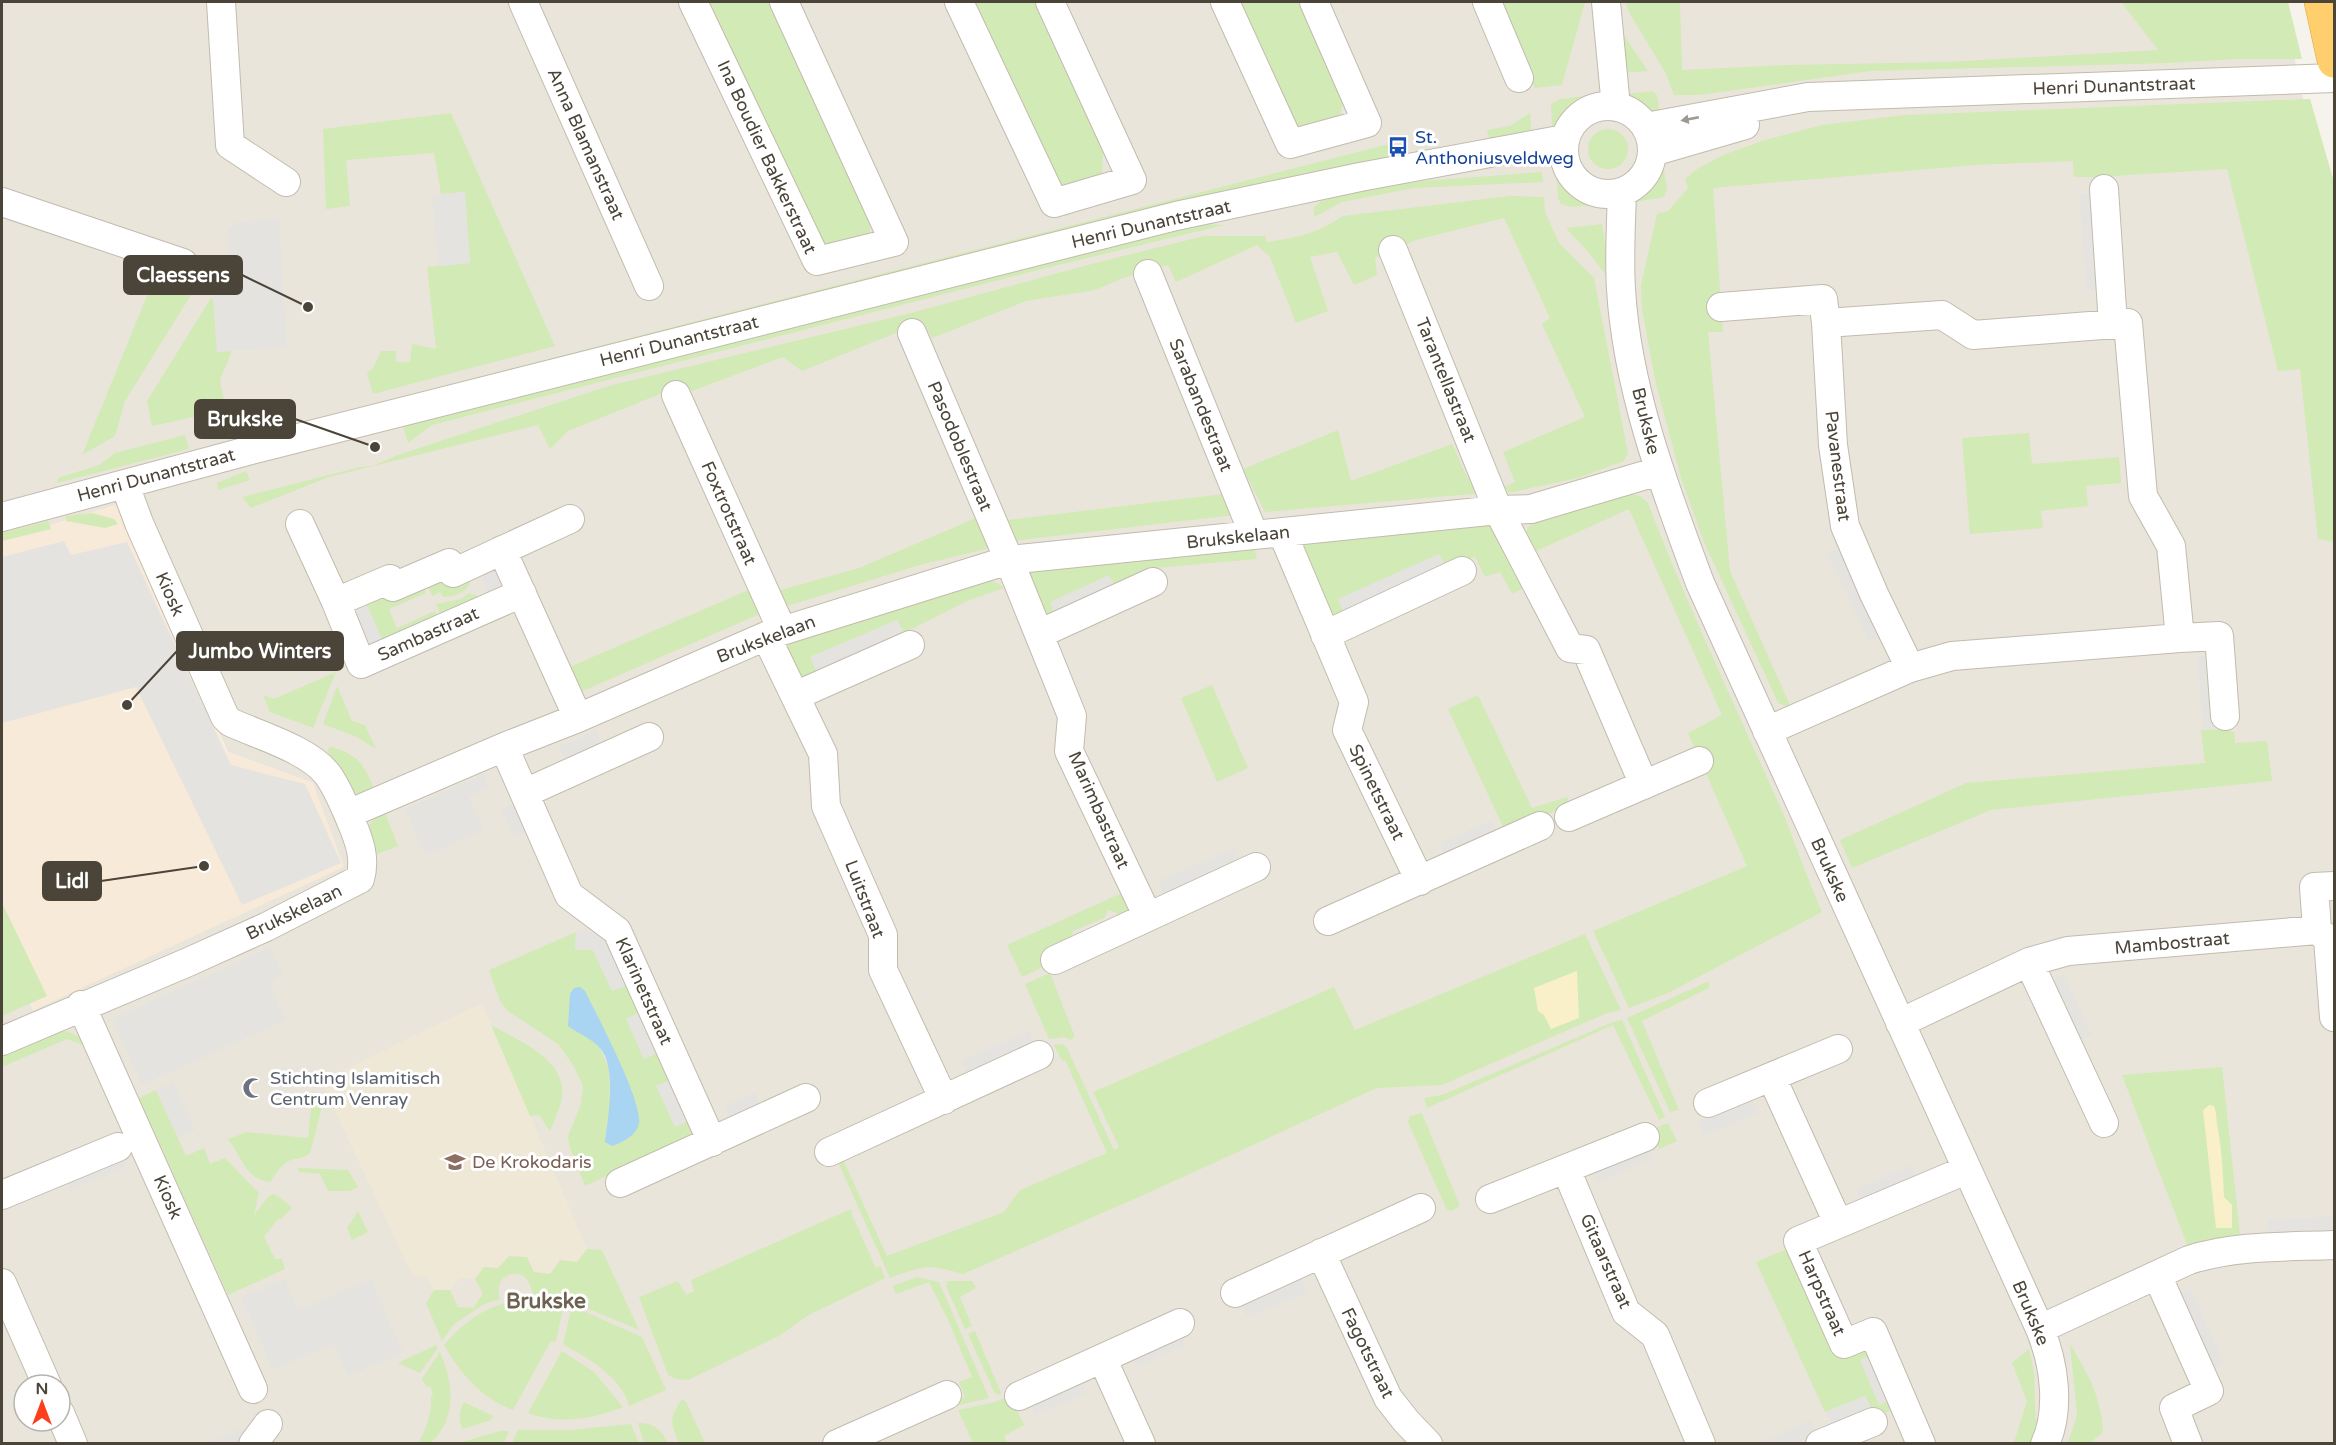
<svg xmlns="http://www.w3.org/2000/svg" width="2336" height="1445" font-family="'Varela Round',sans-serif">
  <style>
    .residential { fill: #eae5da; fill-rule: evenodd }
    .commercial { fill: #f7ead8 }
    .education { fill: #efe8d6 }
    .green { fill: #d2eab5; fill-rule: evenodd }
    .sand { fill: #f9efc9 }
    .parking { fill: #e5e3e0 }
    .water { fill: #a9d4f2 }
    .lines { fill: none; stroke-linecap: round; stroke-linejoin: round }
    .minor-casing { stroke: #c2bbae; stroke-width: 30 }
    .highway-casing { stroke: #e0a43c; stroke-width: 34 }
    .minor { stroke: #fff; stroke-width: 28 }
    .highway { stroke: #ffcf6e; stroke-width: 33 }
    .oneway { fill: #9c9892 }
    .labels { text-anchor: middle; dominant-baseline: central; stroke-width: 6; stroke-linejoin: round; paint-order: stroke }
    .street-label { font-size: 18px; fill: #4b4439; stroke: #fff }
    .transit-label { font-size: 18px; fill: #164399; stroke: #fff; text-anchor: start }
    .worship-label { font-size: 18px; fill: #5b616d; stroke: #fff; text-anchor: start }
    .education-label { font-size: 18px; fill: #785e54; stroke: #fff; text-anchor: start }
    .quarter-label { font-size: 21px; font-weight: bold; fill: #6e6250; stroke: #fff }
    .leader { fill: none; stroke: #4b4439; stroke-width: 2 }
    .callout-dot { fill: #4b4439; stroke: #fff; stroke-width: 2 }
    .callout { fill: #4b4439; stroke: #4b4439; stroke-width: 2 }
    .callout-label { font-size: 20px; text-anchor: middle; font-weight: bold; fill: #fff }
  </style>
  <rect width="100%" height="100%" fill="#f6f3ec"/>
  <path class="residential" d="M2,2h2281l42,202 9,35v1204h-2332v-505l31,72 280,-227 -85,-31 -112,-247 -114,35zM24,1385h36v36h-36z"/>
  <path class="commercial" d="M116,505l111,247 86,31 31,84 -310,143 -32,-72v-398z"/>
  <path class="education" d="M482,1003l105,246 -10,13 -27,12 -66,-7 -9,12 -15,-1 -10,12h-16l-8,-14 -14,-1 -91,-194z"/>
  <path class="green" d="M701,2h73l86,185 11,46 -50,14z
    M967,2h73l63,147 -1,27 -36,11 -9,-4z
    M1231,2h72c9,20 57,103 32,119 -3,2 -6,2 -9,2 -12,3 -21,6 -32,1z
    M1494,2h91l-23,83 -27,3z
    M1625,2h55l2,68 104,-5 162,-3 210,-12 -37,-48h167l14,57h-66l-67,4 -299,8 -171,24h-25l-9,-23 -35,-58z
    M1618,27l30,44 -28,2z
    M1652,91l5,4 3,20 -13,-2 -21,-19z
    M1585,96l1,3 -32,30 -2,-1 -1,-24 9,-5z
    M2310,99l24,83v360l-16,-3 -18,-170 -22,2 -51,-202 -115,7 -7,6h-11l-1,-5h-19l-1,-16 -98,4 -262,23 10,144h-15l22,239 60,134 -4,1 -8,-3 -74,-161 -22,-61 -27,-101 -13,-71 -1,-24 16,-71 11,-3 20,-23 -3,-9 12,-10 26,-14 42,-15 57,-15 83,-10z
    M451,113l104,233 -182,48 -6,-21 6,-5 8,-17h15v11h14l2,-18 24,5 -9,-82 43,-4 -6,-71 -23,2 -7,-41 -88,7 4,46 -24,3 -3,-80z
    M1530,113l2,23 -42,5 -3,-11 23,-4z
    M1588 149a20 20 0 1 1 40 0a20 20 0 1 1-40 0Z
    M1393,143l1,7 -12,12 -965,236v-5l57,-15z
    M1663,163l4,26 -3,8 -29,5 -2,-3z
    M1542,172l1,10 -129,6 -72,14 -28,15v-10l14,-11 21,-4 74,-11z
    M1557,175l32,24 3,4v2l-21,2 -10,-3 -3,-6z
    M1510,196l34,1 1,15 14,31 35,35 34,175 -4,8 -46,17 -70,15 -3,-6 10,-5 -12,-30 82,-35 -43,-93 8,-6 -46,-100 -88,22 -41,18 2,17 -23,10 -17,-33 -27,5 18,54 -32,12 -26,-66 -13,-12 -81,37 -8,-17 -42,12 -31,13 -69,11 -94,37 -9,-16 -121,49 -19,-14 -91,34 -7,-7 -117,47 -18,18 -12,-24 -209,52 -78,31 -9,-11 118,-30 12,-1 26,-11 214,-70 299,-72 188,-51 105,-26h61l2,6c33,-5 48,-8 76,-26z
    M1203,224l21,1 -182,44 -610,156 -24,18 -5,-17z
    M1602,224l8,53 -1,2 -21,-27 -22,-24z
    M162,259l42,15 -79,127 -10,35 -33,19z
    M211,298h2l4,54 15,-1 -12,29 6,30 -74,16 -5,-25z
    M1338,430l13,51 101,-37 15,33 17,5v11l-219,19 -22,-43z
    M2029,433l3,31 87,-7 2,26 -35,3 2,20 -47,5 2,17 -73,6 -8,-96z
    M185,435l4,14 -132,34 1,-5 41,-13 16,-12z
    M246,471l4,9 -32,10 -1,-7z
    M1628,493l12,3 8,7c37,97 82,191 124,286 19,40 32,82 50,123l-156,82 -37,14 -36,-77 154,-65 -59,-133 34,-18 -93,-206 -97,44 -7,-19 4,-8 8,-7z
    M1223,494l12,21 -224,26 -3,-21z
    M92,513l22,6 4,5 -13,4 -39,-7v-5z
    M976,518l14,30 -70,17 -133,41 -10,-15 82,-23z
    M48,521l3,8 -49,12v-8z
    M1493,524l33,63 -14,7 -12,-22 -15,5 -10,-20 -28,12 -109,30 7,15 -3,4 -14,-3 -30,-59 4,-15z
    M1254,546l3,13 -102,9 -38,22 -8,-14 -53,43 -15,-3 -14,-42 10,-5z
    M470,570c6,18 -12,27 -27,27l-3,-5 -8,4 -6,-15 12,-6 4,7z
    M988,580l9,3 7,5 -37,13 -63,32 -7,-13 -87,37 8,17 -15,4c-11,-8 -17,-21 -16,-34z
    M422,583l4,10 -37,16 8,19 38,-17 4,9 -59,26 -14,-43 15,-12 4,8z
    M751,589l11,24 -184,80 -11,-25z
    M469,593l17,6 -44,20 -6,-15 25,-5z
    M336,672l-23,56 -43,-16 -7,-17 11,4z
    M1212,685l36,83 -31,14 -36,-84z
    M337,686l15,35 13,4 11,24 -19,-12 -34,-13z
    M1478,695l54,113 35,-11 3,8 -65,26 -57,-122z
    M2219,729l15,3 1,11 32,-2 5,40 -281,29 -139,58 -12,-28 126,-57 239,-20 -4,-33z
    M330,746c31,11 32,16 46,46l-12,3 -11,-2 -20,-35 -6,-6z
    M384,811l14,35 -21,8c-9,-20 -15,-30 7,-43z
    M1124,892l4,16 -2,6 -13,7 4,-8 -9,-3 -4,8 -31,13 -3,11 -29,14 4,10 -23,11 -15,-32z
    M2,903l45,93 -45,20z
    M576,932l-1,18h18l19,41 17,-7 13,28 -16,7 34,33 12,27 -15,7 18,40 15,-6 4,5 -1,12 -108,49 -16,-41 -1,-9 13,-32 2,-18 -10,-21 -15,-21 -50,-33 -8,-10 -11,-31zM585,991l23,46 29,70 -30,19 3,-18 -1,-38 -9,-22z
    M1585,934l36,76 -14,3 -165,72 -65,3 -229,105 -185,81c-37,-10 -37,-9 -73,4l-55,-123 5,-2 47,103 117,-44 16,-22 87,-37 -42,-93 -3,1 -8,-16 9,-1 4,4 47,102 5,-3 -26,-55 241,-105 21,43zM1577,971l-26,58 -17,-41z
    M1050,973l25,64 -5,3 -5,-3 -16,2 -24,-55z
    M1709,981v7l-67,33 37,89 -9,2 -43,-94z
    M1622,1020l43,97 -6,3 -46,-95 -186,83 -3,-10 18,-3 171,-73z
    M491,1025c24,14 67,30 71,62 2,15 -7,31 -12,44l-11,-16 -9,1z
    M58,1031c14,0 22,4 30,16l-21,-8 -65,28v-11z
    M2222,1067l18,167 -41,8 -11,5 -66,-172z
    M156,1090l30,66 18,-8 6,16 15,-6 34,35 -5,22 14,-18 5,-3 8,4 11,10 -11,11h-3l-14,18 11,22h7l3,10 -57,26 -89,-197z
    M313,1090l9,17 -12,46c-6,5 -11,5 -19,7 -10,4 -15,14 -21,22 -23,-1 -29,-26 -42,-43l19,-7 61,6z
    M1422,1113l38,93 -8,5 -5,-1 -39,-88 2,-6z
    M1668,1123l9,18 -18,8 -8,-19z
    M298,1168l50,2 10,17 -8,4h-22l-8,-17 -21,-2z
    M851,1209l2,8 23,51 4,-2 5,12 -78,38 -28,20 -91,44 -12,-1 -8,-4 -29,-78 39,-16 8,14 8,-4 -3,-11z
    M358,1211l10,21 -16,8 -5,-12z
    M1789,1248l64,97 21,9 -14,6 19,44 15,-5 4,8 -22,10 -11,-21 -40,16 -69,-150z
    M587,1249l15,1 37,80 -74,-31 -33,-5c-1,-32 -42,-23 -32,5l-16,5 -31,21 -11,16 -16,-38 8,-13h16l8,17 15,1 10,-14 -8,-15 9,-12 14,1 11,-12 18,1 7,15 16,2 10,-14 17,2z
    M917,1277l22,5 50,116 -33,8 -3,-4 12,-5 -6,-15 13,-5 -24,-57 -19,-38 -33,12 -3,-8z
    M948,1281h24l4,7 -16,9 12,29 -7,3 -19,-43z
    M538,1298l26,5 -8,39 -5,-1 -38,69c-31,-11 -53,-37 -69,-65 27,-31 52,-45 94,-47z
    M572,1306l70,31 24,53 -37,16c-6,-28 -43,-49 -66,-62z
    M975,1331l26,62 -3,2 -4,-3 -26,-58z
    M2070,1344c19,32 30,50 33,88l-13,11h-22l9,-28z
    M436,1345l2,3 -18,25 -22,-10z
    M2029,1349l5,24 2,53 -6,17h-18l3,-4 12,-38 -15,-38z
    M562,1351l32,21 29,35c-30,12 -63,18 -95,6z
    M440,1352c13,29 18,68 -10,91h-11c7,-15 13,-29 12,-46l2,-2 -3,-9 -3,1 -5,-8z
    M1011,1396l13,29 -20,11 3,7h-34l-15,-33 33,-7z
    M682,1399l4,3 19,41h-26c-9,-20 -10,-25 3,-44z
    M464,1402l29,14 -2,4 -28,9c-5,-6 -4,-20 1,-27z
    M638,1423c15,-1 24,7 30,20h-24z
    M631,1424l8,19h-127l6,-13h53z
    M500,1431h9l-5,12h-45z"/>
  <path class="sand" d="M1577,971l2,47 -28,11 -7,-14 -6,-4 -4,-23z
    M2209,1105l5,1c3,8 2,15 4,23 4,23 5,45 6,68l8,8v23h-16l-13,-118z"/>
  <path class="parking" d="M465,192l5,71 -32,3 -6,-71z
    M2097,193l8,97 -18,1 -8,-97z
    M279,219l8,128 -70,5 -4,-59 17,-1 -3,-61 7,-8z
    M64,541l7,14 56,-13 104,223 74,19 36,79 -99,42 -106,-218 -134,36v-166z
    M1842,548l41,86 -14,7 -42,-88z
    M1439,554l8,15 -102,45 -7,-15z
    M494,563l9,24 -16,6 -9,-24z
    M1109,575l8,15 -61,29 -6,-17z
    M366,603l17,38 -15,7 -18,-38z
    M897,620l8,16 -87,38 -8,-16z
    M2213,655l6,74 -16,1 -6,-74z
    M596,730l7,16 -38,17 -6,-16z
    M484,774l6,14 -21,9 15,33 -59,26 -20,-47z
    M517,802l12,27 -16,7 -12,-27z
    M1492,820l8,18 -53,23 -7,-18z
    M1234,848l7,16 -76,33 -7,-16z
    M576,932h24l9,5 20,47 -17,7 -19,-41h-18z
    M270,947l13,28 -14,8 17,37 -144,65 -30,-66z
    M2064,974l28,61 -16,7 -28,-61z
    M642,1012l18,40 -16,7 -18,-40z
    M1029,1031l7,16 -68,30 -7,-16z
    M672,1079l18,41 -15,7 -19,-41z
    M173,1082l22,48 -17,8 -22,-48z
    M755,1093l6,15 -30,14 -6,-16z
    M1751,1098l7,15 -54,23 -5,-16z
    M1646,1144l7,14 -56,25 -6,-15z
    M120,1152l6,15 -56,23 -6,-15z
    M1911,1165l6,15 -54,25 -7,-15z
    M2334,1216v17l-66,5 -1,-18z
    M1302,1277l6,16 -61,24 -6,-14z
    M285,1279l13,31 73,-31 32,74 -55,23 -14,-32 -61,26 -32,-73z
    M2191,1289l33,74 -16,7 -34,-74z
    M1179,1331l6,14 -49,22 -7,-14z
    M1874,1354l20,45 -15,6 -19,-45z
    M1079,1376l7,17 -51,22 -8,-17z
    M1865,1396l8,15 -39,17 -9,-16z
    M1810,1420l7,14 -20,9 -40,1z
    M244,1427l6,13 -8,3 -37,1z"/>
  <path class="water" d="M580,987l5,4c12,24 57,109 54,132 -2,13 -17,19 -27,23l-7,-4c3,-24 12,-75 -5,-94 -8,-9 -22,-15 -32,-22l2,-32 4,-6z"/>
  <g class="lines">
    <g class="minor-casing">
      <path id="minor" d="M221,2l9,143 56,37
        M523,2l126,284
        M693,2l124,259 77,-19 -110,-240
        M959,2l95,201 78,-23 -82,-178
        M1225,2l65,142 77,-21 -53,-121
        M1487,2l32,76
        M1606,2l10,105
        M1564 150a44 44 0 1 1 88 0a44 44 0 1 1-88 0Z
        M1646,127l162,-30 526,-19
        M1652,152l93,-27
        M2104,189l9,135
        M1622,193c-1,31 -3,64 -1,96 6,101 44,200 79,294l340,746c14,34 21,80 5,115
        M2,202l181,61
        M1393,250l105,260 72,138 16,2 58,135
        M1148,274l106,261
        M1721,307l102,-8 3,24
        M912,333l97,227 63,156 -3,35 79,166
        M676,395l106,235
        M2,517l249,-67 925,-234 184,-39 205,-38
        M300,524l36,78 25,62 161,-71
        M1282,532l72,170 -7,28 73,151
        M502,550l76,168
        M336,602l54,-23 3,8 56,-24 4,10 117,-54
        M1039,634l114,-52
        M1325,635l137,-64
        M766,636l57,118 3,52 57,129v35l61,130
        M2180,638l39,-2 6,80
        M795,696l115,-51
        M1767,731l143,-63 42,-12 228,-18 -9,-92 -28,-50 -15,-173 -155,12 -31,-20 -116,8 7,122 12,81 29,68 36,74
        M504,747l65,148 48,36 95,211
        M525,793l124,-56
        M348,814l156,-67 74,-29 188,-82 243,-76 489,-50 33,-1 128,-38
        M1569,817l130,-56
        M1328,921l212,-95
        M2317,930l-3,-43 20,-1
        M1055,960l201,-93
        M2029,962l75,161
        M81,1005l172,384
        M1900,1023l129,-61 39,-11 249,-21 11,9 6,78
        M2,1041l184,-78 80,-36 94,-48c6,-21 -1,-39 -9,-58 -7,-16 -13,-32 -23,-46 -18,-25 -70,-40 -98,-53l-5,-5 -86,-194 -14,-38
        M1772,1078l66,145
        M1708,1103l130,-54
        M829,1152l210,-97
        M1566,1169l60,143 29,23 46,109
        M620,1183l186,-85
        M2,1195l116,-48
        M1490,1199l155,-62
        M1321,1253l67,145 18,23 22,23
        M2157,1275l52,116 -35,17 14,36
        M2,1283l45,102
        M1235,1293l186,-85
        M2040,1329l149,-69c47,-15 96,-13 145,-15
        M1103,1360l38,84
        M1019,1396l161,-73
        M60,1413l13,31
        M253,1444l15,-20
        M837,1444l110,-49
        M1820,1444l53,-22
        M1921,1444l-48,-112 -29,12 -46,-103 168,-71"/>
    </g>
    <g class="highway-casing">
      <path id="highway" d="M2321,2l13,59"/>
    </g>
    <use href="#minor" class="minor"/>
    <use href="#highway" class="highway"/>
  </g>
  <defs><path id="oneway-solid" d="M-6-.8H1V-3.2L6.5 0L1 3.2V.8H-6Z" transform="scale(1.5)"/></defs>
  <use class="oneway" href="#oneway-solid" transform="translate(1690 119) rotate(169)"/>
  <defs>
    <g id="bus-bare" transform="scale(1.62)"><path d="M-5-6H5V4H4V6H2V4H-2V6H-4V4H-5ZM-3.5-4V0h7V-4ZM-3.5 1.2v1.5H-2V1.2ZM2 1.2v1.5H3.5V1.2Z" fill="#1a4fb4" stroke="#fff" stroke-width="2.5" paint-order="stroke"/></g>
    <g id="mosque-bare" transform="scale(1.62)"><path d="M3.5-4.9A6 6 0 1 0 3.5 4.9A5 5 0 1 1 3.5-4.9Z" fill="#6b7280" stroke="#fff" stroke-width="2.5" paint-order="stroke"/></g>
    <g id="school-bare" transform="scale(1.62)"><path d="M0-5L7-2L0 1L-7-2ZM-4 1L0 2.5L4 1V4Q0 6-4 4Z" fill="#8d6e63" stroke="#fff" stroke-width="2.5" paint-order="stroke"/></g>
  </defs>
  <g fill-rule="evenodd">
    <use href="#bus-bare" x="1398" y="147"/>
    <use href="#mosque-bare" x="253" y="1088"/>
    <use href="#school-bare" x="455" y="1162"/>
  </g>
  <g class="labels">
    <g class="street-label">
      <text transform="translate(2114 86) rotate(-2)">Henri Dunantstraat</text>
      <text transform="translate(586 144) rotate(66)">Anna Blamanstraat</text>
      <text transform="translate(767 157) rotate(65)">Ina Boudier Bakkerstraat</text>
      <text transform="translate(1151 224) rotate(-13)">Henri Dunantstraat</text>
      <text transform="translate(679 341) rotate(-14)">Henri Dunantstraat</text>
      <text transform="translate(1446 380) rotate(68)">Tarantellastraat</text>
      <text transform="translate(1201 405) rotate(68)">Sarabandestraat</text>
      <text transform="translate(1646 421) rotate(76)">Brukske</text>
      <text transform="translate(960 446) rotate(67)">Pasodoblestraat</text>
      <text transform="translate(1838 466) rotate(83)">Pavanestraat</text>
      <text transform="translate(156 475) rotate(-15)">Henri Dunantstraat</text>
      <text transform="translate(729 513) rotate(66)">Foxtrotstraat</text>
      <text transform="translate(1238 537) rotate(-6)">Brukskelaan</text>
      <text transform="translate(170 594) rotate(66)">Kiosk</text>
      <text transform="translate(428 634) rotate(-24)">Sambastraat</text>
      <text transform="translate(766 639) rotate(-21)">Brukskelaan</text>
      <text transform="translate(1377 792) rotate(64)">Spinetstraat</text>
      <text transform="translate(1099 810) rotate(66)">Marimbastraat</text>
      <text transform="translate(1830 870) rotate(66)">Brukske</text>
      <text transform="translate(865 899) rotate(69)">Luitstraat</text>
      <text transform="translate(294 912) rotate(-26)">Brukskelaan</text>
      <text transform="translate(2172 943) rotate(-5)">Mambostraat</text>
      <text transform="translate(644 991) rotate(66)">Klarinetstraat</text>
      <text transform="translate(168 1197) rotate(66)">Kiosk</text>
      <text transform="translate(1606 1261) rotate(66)">Gitaarstraat</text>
      <text transform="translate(1822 1293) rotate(66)">Harpstraat</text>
      <text transform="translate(2031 1313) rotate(67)">Brukske</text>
      <text transform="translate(1368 1353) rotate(64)">Fagotstraat</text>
    </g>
    <g class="transit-label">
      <text x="1415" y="137">St.<tspan x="1415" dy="21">Anthoniusveldweg</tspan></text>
    </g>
    <g class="worship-label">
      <text x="270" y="1078">Stichting Islamitisch<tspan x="270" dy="21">Centrum Venray</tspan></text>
    </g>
    <g class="education-label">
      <text x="472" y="1162">De Krokodaris</text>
    </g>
    <g class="quarter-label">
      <text x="546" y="1301">Brukske</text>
    </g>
  </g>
  <path class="leader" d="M308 307L242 275M375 447L295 419M127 705L177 651M204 866L101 881"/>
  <g class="callout-dot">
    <circle cx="308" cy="307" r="6"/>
    <circle cx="375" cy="447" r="6"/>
    <circle cx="127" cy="705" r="6"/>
    <circle cx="204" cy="866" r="6"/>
  </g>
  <g class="callout">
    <rect x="124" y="256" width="118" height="38" rx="6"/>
    <rect x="195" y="400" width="100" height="38" rx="6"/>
    <rect x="177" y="632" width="166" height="38" rx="6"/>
    <rect x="43" y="862" width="58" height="38" rx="6"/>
  </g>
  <g class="callout-label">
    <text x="183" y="282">Claessens</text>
    <text x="245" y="426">Brukske</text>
    <text x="260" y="658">Jumbo Winters</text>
    <text x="72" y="888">Lidl</text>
  </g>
  <rect width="2336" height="1445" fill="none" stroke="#4b4439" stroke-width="6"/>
  <g transform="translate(42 1403)"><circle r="28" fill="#ffffff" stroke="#b7b4b0" stroke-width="1.5"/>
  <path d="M0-4.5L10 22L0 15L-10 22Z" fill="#fc3f1d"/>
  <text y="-9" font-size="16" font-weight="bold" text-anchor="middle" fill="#4b4439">N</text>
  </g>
</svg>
